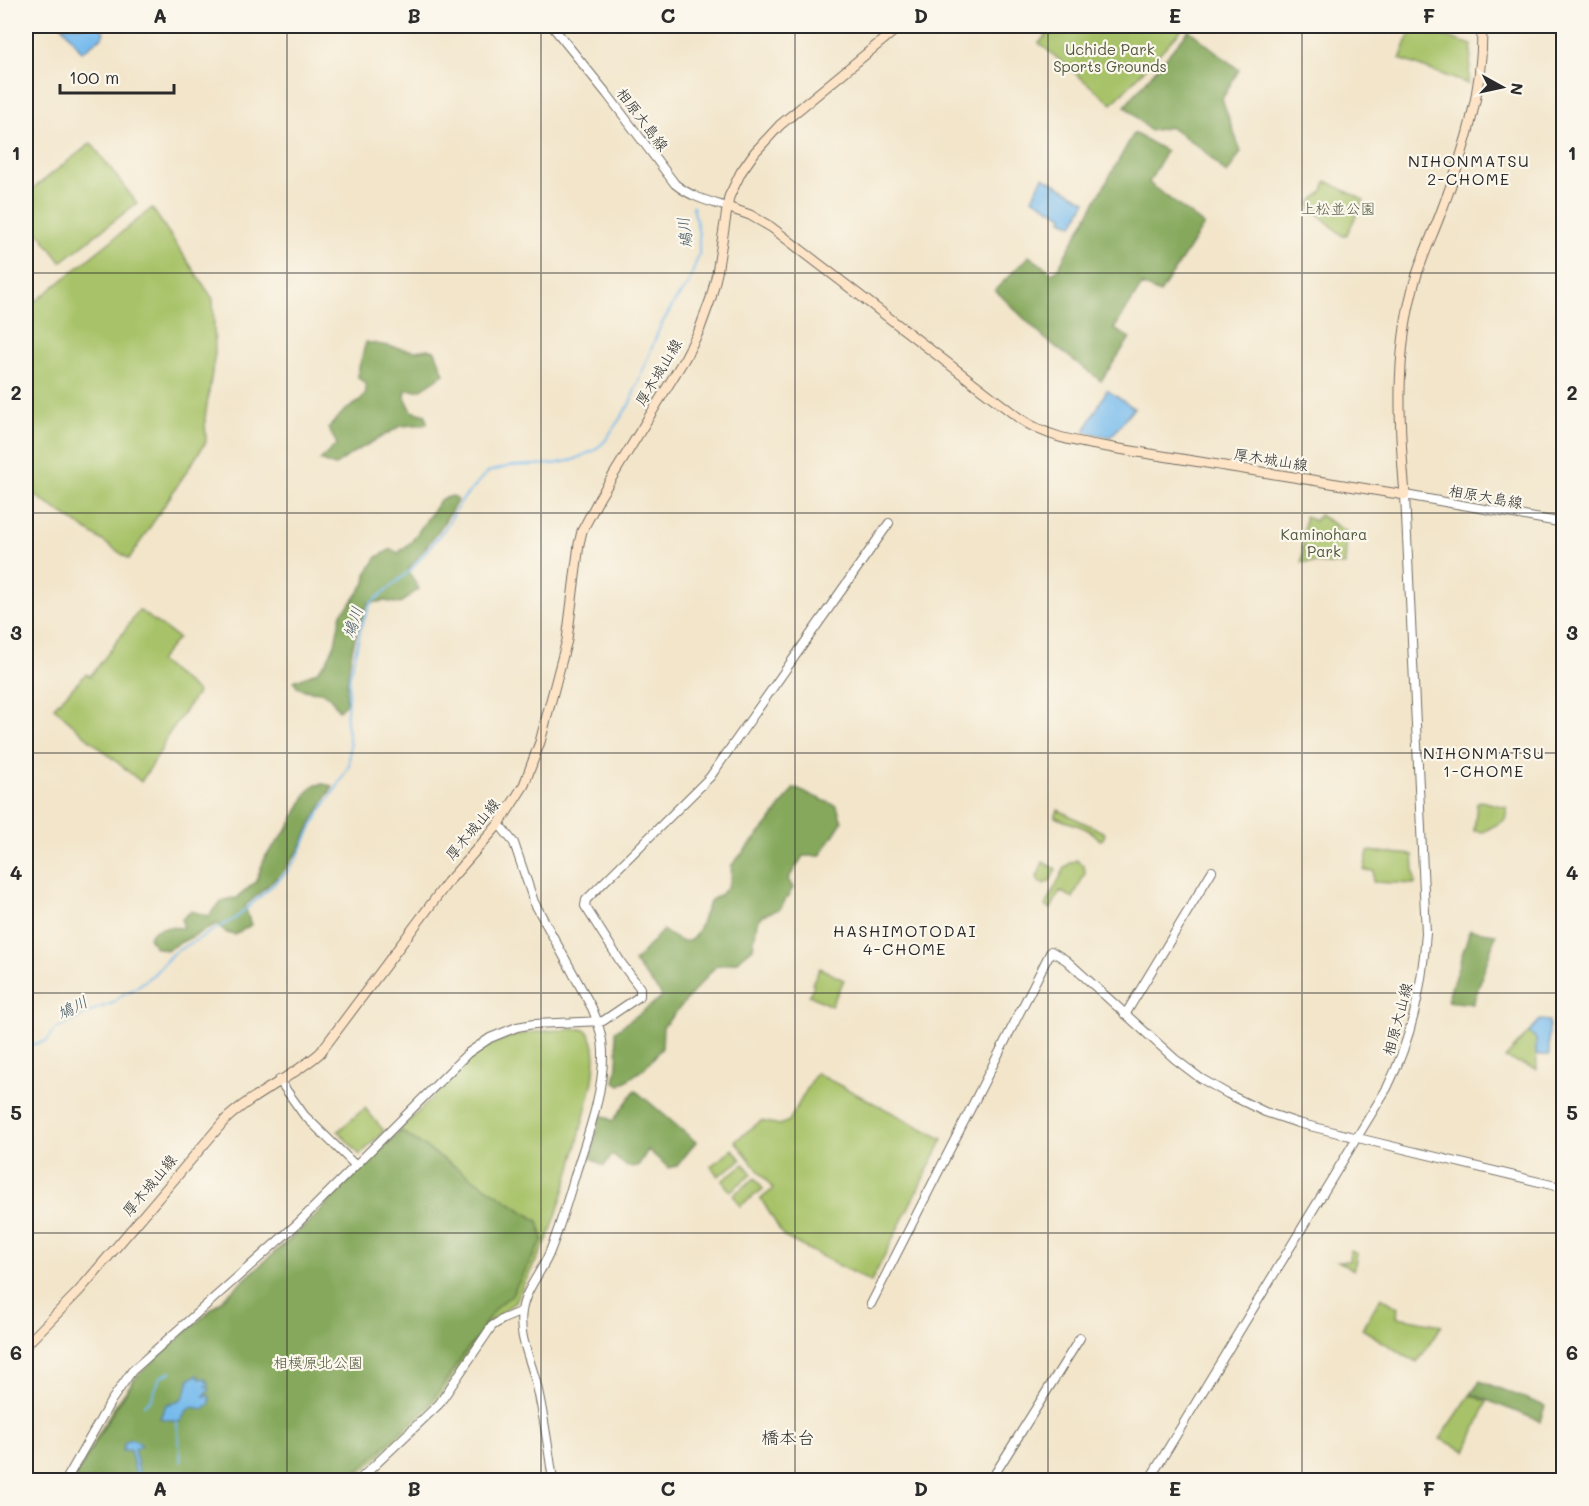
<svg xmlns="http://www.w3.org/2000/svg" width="1589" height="1506" font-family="Mali,'Klee One',sans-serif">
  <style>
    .green { fill: #a7c268; stroke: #69764a; stroke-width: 1.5 }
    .forest { fill: #85a85c; stroke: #586a44; stroke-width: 1.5 }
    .water { fill: #77bbed; stroke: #51738c; stroke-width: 1.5 }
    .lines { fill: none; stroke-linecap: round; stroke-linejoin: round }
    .stream { stroke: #77bbed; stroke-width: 2 }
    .tertiary-casing { stroke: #716c63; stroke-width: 10 }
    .secondary-casing { stroke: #716c63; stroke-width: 11 }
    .tertiary { stroke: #fff; stroke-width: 8 }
    .secondary { stroke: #fee4c6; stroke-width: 9 }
    .grid { fill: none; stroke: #2b2b2b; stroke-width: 1.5; stroke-opacity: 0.55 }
    .labels { text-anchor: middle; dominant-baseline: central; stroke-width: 4.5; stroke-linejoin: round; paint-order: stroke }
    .park-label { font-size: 15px; fill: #50583d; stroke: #fbf7ec }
    .street-label { font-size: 15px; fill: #2b2b2b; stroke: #fbf7ec }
    .neighbourhood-label { font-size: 16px; letter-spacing: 1.5px; fill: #2b2b2b; stroke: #fbf7ec }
    .water-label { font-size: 16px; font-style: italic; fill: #425665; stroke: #fbf7ec }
    .quarter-label { font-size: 18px; fill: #2b2b2b; stroke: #fbf7ec }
    .neatline { fill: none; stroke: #2b2b2b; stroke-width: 2 }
    .grid-label { font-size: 20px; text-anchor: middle; font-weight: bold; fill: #2b2b2b }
  </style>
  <rect width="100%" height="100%" fill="#fbf7ec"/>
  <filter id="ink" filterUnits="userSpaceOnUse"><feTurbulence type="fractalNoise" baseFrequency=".0167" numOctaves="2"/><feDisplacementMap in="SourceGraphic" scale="12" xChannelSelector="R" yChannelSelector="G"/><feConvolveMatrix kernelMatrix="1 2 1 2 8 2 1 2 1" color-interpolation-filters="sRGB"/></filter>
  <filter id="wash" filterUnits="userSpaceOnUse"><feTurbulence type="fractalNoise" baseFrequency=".008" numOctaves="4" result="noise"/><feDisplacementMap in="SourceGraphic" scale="24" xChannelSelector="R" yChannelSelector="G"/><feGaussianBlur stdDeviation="1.35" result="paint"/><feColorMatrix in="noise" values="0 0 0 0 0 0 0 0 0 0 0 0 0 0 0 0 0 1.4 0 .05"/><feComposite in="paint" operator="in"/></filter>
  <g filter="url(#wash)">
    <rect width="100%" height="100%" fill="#f2e5ca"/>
    <path class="green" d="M1055,26h130l-73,78 -73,-61z
      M1413,26l59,19 -4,39 -68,-25z
      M91,143l46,60 -76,59 -35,-46v-22z
      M1326,181l38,19 -18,36h-3l-33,-29v-4l13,-12z
      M152,208l61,91 2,54 -10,65 1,24 -77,117 -103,-70v-180z
      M1319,515l28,17 -2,33 -43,-3 3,-46 10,5z
      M139,610l39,28 -19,23 39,31 -32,46 -4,11 -21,33 -58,-48 -29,-27 32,-33 4,2c19,-22 32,-42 49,-66z
      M1480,801l26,6 1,4 -2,9 -22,12 -9,-1 3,-28z
      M1058,810l45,22 2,2 -2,5 -3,1c-11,-14 -30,-16 -45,-23z
      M1368,851l45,4 2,29 -42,-2 1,-11 -10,-1z
      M1076,860l8,5 1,8 -12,25 -13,-7 -9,18 -6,-3 20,-38 5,-5z
      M1043,862l13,7 -6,12 -7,3 -4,-2 -2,-5z
      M820,968l24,12 -13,26 -22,-11 5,-10 -2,-2z
      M582,1029l4,1c12,12 9,36 7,51l-22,88 -21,65 -36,69 -27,21 -46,71 -14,17 -74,68h-280l38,-68 25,-35 169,-152 171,-171c35,-24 65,-23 106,-25z
      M1529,1032l7,7 1,30 -32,-11z
      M816,1073l127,66 -72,143 -87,-45 -23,-38 12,-10 -38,-48 26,-20 19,4 9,-4z
      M365,1108l19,23 -24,24 -22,-24z
      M733,1149l8,11 -23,16 -7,-10z
      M744,1164l8,10 -22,17 -8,-10z
      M755,1178l8,11 -23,17 -7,-11z
      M1350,1250l7,3 -3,17 -16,-9h11z
      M1381,1297l17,11 -1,9 45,8 -25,38 -55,-34z
      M1470,1395l17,7 -21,49 -26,-12z"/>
    <path class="forest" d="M1189,30l50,40 -17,29 19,53 -14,22 -23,-23 -33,-24 -21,4 -25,-25z
      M1134,133l32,18 -17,32 55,42 -44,68 -18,-8 -28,44 16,9 -29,43 -57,-43 -49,-48 34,-34 24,17 5,-5z
      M366,342l49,9 13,-2 7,2 9,23 -24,16h-14l-1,7 7,14 14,4 1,9 -26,2 -45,25 -22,15 -14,-6 17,-16 -9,-16 16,-17 16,-10 6,-9 -1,-8 -7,-7 1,-10z
      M452,496l6,4 -19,30 -31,40 11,19 -20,15 -14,-3 -17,2c-15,31 -21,66 -22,100l-7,8c-17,-30 -20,-13 -42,-24l-3,-6 22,-9 10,-10 9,-18 6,-31 11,-11 13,-19 1,-9 11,-17 14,-8 7,4 14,-12 29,-42z
      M323,784l10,2 -20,34 -14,30 -16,22 -38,34 6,19 -16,10 -8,-2 -10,-9 -51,26 -11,-3 -6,-10c7,-12 22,-10 34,-9l-1,-9 9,-8 18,5c7,-11 14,-18 28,-18l19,-17 9,-24 24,-30 18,-34 7,-8z
      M794,788l43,18 5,16 -22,34h-17l-15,23 5,9 -13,21 -17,6 -6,8 -4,25 -17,14 -20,4 -53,61 -1,21 -17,20 -25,17 -6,-4c5,-18 4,-32 1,-50l46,-33v-4l-27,-32 29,-32c36,30 34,-7 48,-30 13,-6 23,-17 20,-34l37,-42z
      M1470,930l26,4 -23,70 -26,-3z
      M635,1090l61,52 -19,24 -8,2 -21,-18 -10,16 -11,1 -15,-12 -8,11 -13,-8 9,-44 13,7z
      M401,1131l137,90 5,18 -32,57 -14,10 -12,17 -6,14 -11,11 -39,57 -81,75h-274l37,-65 25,-38 172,-154 56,-57z
      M1480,1381l65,25 -5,15 -69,-27z"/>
    <path class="water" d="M62,26h37l5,6 -2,5 -20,15z
      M1043,177l43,24 -13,24 -11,-5 1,-4 -31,-18z
      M1107,390l27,18 -23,29 -27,-5z
      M1540,1020l9,1v34h-13v-16l-7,-7z
      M198,1375l2,4 6,-1v4h2l1,3 -3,1 4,3 -6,7h6v8l-7,5c-16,-5 -16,2 -23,13l-20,-4 6,-13c21,-6 18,-6 23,-26z
      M130,1439l7,2 5,5 -8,3 7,31h-4l-7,-30 -8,1 3,-9z"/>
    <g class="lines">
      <path class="stream" d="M26,1046l21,-5 7,-11 42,-21 17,-6 10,-9 10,-4 22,-17 18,-20 63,-35 50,-45 11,-15 21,-43 19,-28 12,-22 1,-20 -4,-22 4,-48 12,-51 9,-21 40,-33 34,-42 17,-28 26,-28 22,-6 44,-2 19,-4 22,-10 10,-9 24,-36 31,-78 15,-26 13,-16 11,-31v-19l-6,-29
        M144,1405l8,-7 8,-21 11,-5
        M177,1423l4,38"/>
    </g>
  </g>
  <g filter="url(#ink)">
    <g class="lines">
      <g class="tertiary-casing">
        <path id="tertiary" d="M552,26l55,68 68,90c16,13 33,17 52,23
          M499,824l15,19 20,59 58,106c6,14 11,28 11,44 1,40 -15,82 -27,120 -8,27 -16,55 -27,82 -8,19 -24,36 -27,57 -4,25 8,47 14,71 8,32 12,65 17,98
          M1125,1015l87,-144
          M279,1080l25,35 51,50
          M871,1304l180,-353 15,9 109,99 25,19 28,16 37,18 33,11 60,15 206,50
          M66,1480l45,-79 21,-30 165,-147 171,-171 22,-15 27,-11 17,-3 69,-3 37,-25v-8l-18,-24 -37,-58 1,-6 124,-123 179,-254
          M359,1480l80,-76 53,-78 11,-7 19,-8
          M991,1480l89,-142
          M1149,1480l238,-392c25,-50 35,-100 39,-155l-21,-438 159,28"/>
      </g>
      <g class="secondary-casing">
        <path id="secondary" d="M727,207l23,8 21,12 248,191c29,20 60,24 94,30l292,47c-6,-70 -10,-138 8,-207 6,-25 18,-49 27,-73 24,-63 43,-121 42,-189
          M26,1345l52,-53 146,-171c29,-28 66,-42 96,-68l127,-170 52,-59 25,-39 16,-43 27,-102 12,-96 3,-13 18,-34 85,-139 14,-27 12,-33 6,-25 12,-76 12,-25 14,-20 25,-27 120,-99"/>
      </g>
      <use href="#tertiary" class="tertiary"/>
      <use href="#secondary" class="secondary"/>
    </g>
  </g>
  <path class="grid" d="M287,26v1454M541,26v1454M795,26v1454M1048,26v1454M1302,26v1454M26,273h1538M26,513h1538M26,753h1538M26,993h1538M26,1233h1538"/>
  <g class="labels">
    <g class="park-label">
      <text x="1110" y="49">Uchide Park<tspan x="1110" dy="17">Sports Grounds</tspan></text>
      <text x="1338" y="208">上松並公園</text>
      <text x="1324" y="534">Kaminohara<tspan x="1324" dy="17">Park</tspan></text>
      <text x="318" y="1362">相模原北公園</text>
    </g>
    <g class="street-label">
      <text transform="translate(643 119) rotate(53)">相原大島線</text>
      <text transform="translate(658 372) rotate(-59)">厚木城山線</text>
      <text transform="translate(1271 459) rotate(9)">厚木城山線</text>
      <text transform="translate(1486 496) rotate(10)">相原大島線</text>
      <text transform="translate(472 829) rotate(-50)">厚木城山線</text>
      <text transform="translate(1397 1019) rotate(-75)">相原大山線</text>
      <text transform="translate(149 1185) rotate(-50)">厚木城山線</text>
    </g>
    <g class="neighbourhood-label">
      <text x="1469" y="160">NIHONMATSU<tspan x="1469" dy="18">2-CHOME</tspan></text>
      <text x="1484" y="752">NIHONMATSU<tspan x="1484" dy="18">1-CHOME</tspan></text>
      <text x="905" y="930">HASHIMOTODAI<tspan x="905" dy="18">4-CHOME</tspan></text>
    </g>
    <g class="water-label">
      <text transform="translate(684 233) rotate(-97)">鳩川</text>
      <text transform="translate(352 622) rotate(-72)">鳩川</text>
      <text transform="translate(72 1007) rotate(-27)">鳩川</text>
    </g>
    <g class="quarter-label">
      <text x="788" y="1437">橋本台</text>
    </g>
  </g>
  <rect width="1589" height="1506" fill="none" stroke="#fbf7ec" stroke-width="66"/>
  <g transform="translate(1502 87) rotate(98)" stroke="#fbf7ec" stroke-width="4.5" paint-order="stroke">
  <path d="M0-4.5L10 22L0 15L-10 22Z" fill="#2b2b2b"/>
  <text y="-9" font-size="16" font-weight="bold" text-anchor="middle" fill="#2b2b2b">N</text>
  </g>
  <path d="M60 84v9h114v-9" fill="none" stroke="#2b2b2b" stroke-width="3"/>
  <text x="69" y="84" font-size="18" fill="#2b2b2b" stroke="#fbf7ec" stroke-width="4.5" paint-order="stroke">100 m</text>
  <rect x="33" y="33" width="1523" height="1440" class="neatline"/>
  <g class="grid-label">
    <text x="160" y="23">A</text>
    <text x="414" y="23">B</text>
    <text x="668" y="23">C</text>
    <text x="921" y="23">D</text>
    <text x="1175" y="23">E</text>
    <text x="1429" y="23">F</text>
    <text x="16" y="160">1</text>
    <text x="1572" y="160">1</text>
    <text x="16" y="400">2</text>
    <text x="1572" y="400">2</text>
    <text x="16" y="640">3</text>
    <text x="1572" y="640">3</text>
    <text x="16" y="880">4</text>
    <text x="1572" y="880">4</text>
    <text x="16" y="1120">5</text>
    <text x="1572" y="1120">5</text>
    <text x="16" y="1360">6</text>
    <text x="1572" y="1360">6</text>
    <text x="160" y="1496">A</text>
    <text x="414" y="1496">B</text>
    <text x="668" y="1496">C</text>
    <text x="921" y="1496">D</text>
    <text x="1175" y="1496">E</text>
    <text x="1429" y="1496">F</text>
  </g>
</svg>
